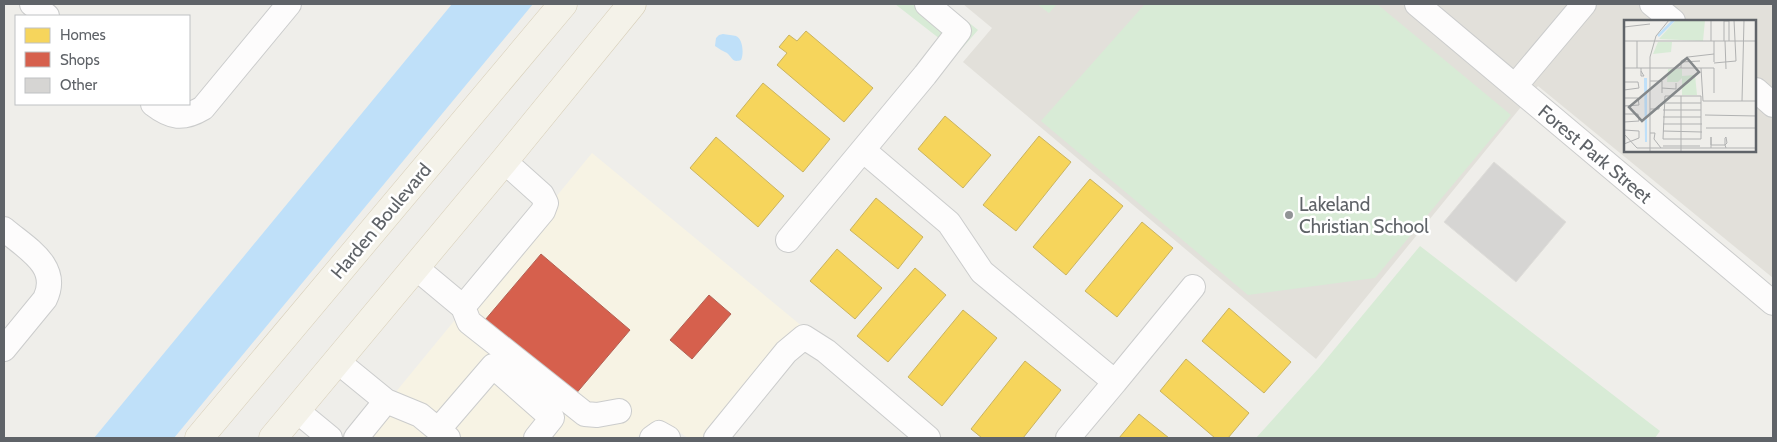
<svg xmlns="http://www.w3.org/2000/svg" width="1777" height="442" font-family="Cabin,sans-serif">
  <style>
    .commercial { fill: #f7f3e4 }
    .education { fill: #e2e0da; fill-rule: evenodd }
    .green { fill: #d8ebd6 }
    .water { fill: #bfe0f9 }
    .homes { fill: #f6d55c; stroke: #c9b360 }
    .shops { fill: #d6604d; stroke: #b26155 }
    .building { fill: #d6d5d3; stroke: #deddd9 }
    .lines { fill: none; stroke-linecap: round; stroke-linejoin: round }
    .minor-casing { stroke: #cbcccc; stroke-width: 26 }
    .major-casing { stroke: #d7ceb8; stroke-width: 29 }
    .minor { stroke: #fdfcfc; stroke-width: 24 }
    .major { stroke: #f4f2e9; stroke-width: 28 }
    .poi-dot { fill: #919496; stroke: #fff; stroke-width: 2 }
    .labels { text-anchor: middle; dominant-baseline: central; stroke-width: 5; stroke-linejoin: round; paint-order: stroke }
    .street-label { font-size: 19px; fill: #5f6368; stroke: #fff }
    .poi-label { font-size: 19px; fill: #5f6368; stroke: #fff; text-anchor: start }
    .inset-river { fill: none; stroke: #bfe0f9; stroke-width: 2.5 }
    .inset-road { fill: none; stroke: #b1b2b2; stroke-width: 1 }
    .view { fill: #84888a; fill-opacity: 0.15; stroke: #84888a; stroke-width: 2.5 }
    .inset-edge { fill: none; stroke: #5f6368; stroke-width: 2.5 }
  </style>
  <rect width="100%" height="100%" fill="#efeeea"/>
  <path class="commercial" d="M592,153l211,174 -25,18 -76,93h-14l-22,-15 -13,1 -17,14h-278z"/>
  <path class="education" d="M963,4h810v274l-235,-192 -222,273 -353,-297 29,-34zM1626,21h130v130h-130z"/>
  <path class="green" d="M895,4h51l32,26 -20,23z
    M1037,4h20l-8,9z
    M1145,4h232l134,111 -136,163 -127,17 -207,-174z
    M1420,246l240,185 -5,7h-399l62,-69z"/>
  <path class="water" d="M452,4h81l-359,434h-80z
    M723,34c4,1 10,1 13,2 7,3 8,18 5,24 -9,3 -8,-2 -14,-7 -4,-2 -8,-4 -12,-7l1,-8 3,-3z"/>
  <path class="homes" d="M806,31l67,57 -29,34 -67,-57 10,-12 -8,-6 10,-12 8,6z
    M763,83l67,56 -27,33 -67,-56z
    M945,116l46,39 -28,33 -45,-39z
    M1039,136l32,26 -55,69 -33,-26z
    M716,137l68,59 -26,31 -68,-59z
    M1090,179l33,27 -57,69 -33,-28z
    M876,198l47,39 -25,32 -48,-39z
    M1142,222l31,26 -56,69 -32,-26z
    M837,249l45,39 -27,31 -45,-38z
    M915,268l31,27 -58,67 -31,-26z
    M1229,308l62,54 -27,31 -62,-52z
    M963,310l34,28 -55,68 -34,-29z
    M1186,359l63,54 -21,25h-13l-55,-47z
    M1025,361l36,29 -38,48h-41l-11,-9z
    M1139,414l30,24h-50z"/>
  <path class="shops" d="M541,254l89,76 -56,66 -89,-76z
    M709,295l22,19 -39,45 -22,-19z"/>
  <path class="building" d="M1494,162l72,60 -50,60 -72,-60z"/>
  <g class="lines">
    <g class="minor-casing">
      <path id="minor" d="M32,4l15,12
        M1417,4l356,299
        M1652,4l21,17
        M1515,86l69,-82
        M1756,90l17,15
        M153,104c18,14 30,16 50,4l86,-104
        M863,150l86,73 33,49 133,110 78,-95
        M4,229c22,19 57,37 41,70l-41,50
        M788,240l137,-165 34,-44 -32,-27
        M415,267l48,40 6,15 116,92 12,1 22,-4
        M463,307l80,-96 3,-8 -4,-8 -38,-34
        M337,361l49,40 34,14 28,23
        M296,410l34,28
        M438,430l55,-64 59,52 -16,20
        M356,438l30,-37
        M652,438l7,-5 9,5
        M716,438l70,-86 18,-15 22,14 102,87
        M1068,438l47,-56"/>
    </g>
    <g class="major-casing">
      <path id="major" d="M199,438l364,-434
        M273,438l231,-277 128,-157"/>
    </g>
    <use href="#minor" class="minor"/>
    <use href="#major" class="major"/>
  </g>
  <circle class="poi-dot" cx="1289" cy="215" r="5"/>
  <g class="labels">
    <g class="street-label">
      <text transform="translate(1595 154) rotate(40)">Forest Park Street</text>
      <text transform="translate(381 221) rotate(-50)">Harden Boulevard</text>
    </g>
    <g class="poi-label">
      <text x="1299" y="204">Lakeland<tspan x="1299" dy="22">Christian School</tspan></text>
    </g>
  </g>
  <g transform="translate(1624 20)">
    <rect width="132" height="132" fill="#efeeea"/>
    <path d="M52,0h29l-2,21 -44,-2zM34,22h14l-1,10 -18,2zM44,49h14v7l13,-1 2,20h-15v-17l-4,4h-11z" fill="#d8ebd6"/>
    <path d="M20,58h3v64h-2z" fill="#bfe0f9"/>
    <path class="inset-river" d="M34,16l16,-16"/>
    <path class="inset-road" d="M0,7l26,-3M0,21h133M13,21v27M87,21v-21M90,21v21M100,21v-20h5v20M101,21l1,28M57,42l19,-1M90,43l22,-2 -2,-41M0,48h90M17,48v8h3l-3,-5M57,48v-7l7,-4 26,-3M77,48l2,33h54M90,48v25M26,61h12v12M0,62h14l1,6 -15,2M38,68l14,1v-6M41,76h36v43h-38zM57,76v56M0,78h14l1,7 -15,1M118,81l2,-81M41,83h36M26,89h9v-4l-3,4M39,90h38M0,94h14l1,7 -15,1M81,95l52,1M39,97h38M39,104h39M82,108h51M0,110l15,1v7l-15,6M39,111l39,1M26,113h5l-1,6 7,9M0,114l13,14h120M102,117l1,6 -2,2v-7zM39,126h37M87,128v-11v8h14l1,3M26,132v-95l6,-21 13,-16M38,132h39"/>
    <path class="view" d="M63,38l12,14 -57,49 -13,-14z"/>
    <rect width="132" height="132" class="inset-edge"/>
  </g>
  <rect width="1777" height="442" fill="none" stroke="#5f6368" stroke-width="10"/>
  <rect x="15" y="15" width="175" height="90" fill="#ffffff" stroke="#bfc1c3"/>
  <rect x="25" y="28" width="25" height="15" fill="#f6d55c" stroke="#bfc1c3"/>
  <text x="60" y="40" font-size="15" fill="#5f6368">Homes</text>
  <rect x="25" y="52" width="25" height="15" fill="#d6604d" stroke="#bfc1c3"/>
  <text x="60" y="65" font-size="15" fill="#5f6368">Shops</text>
  <rect x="25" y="78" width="25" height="15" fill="#d6d5d3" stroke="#bfc1c3"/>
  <text x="60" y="90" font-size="15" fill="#5f6368">Other</text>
</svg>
